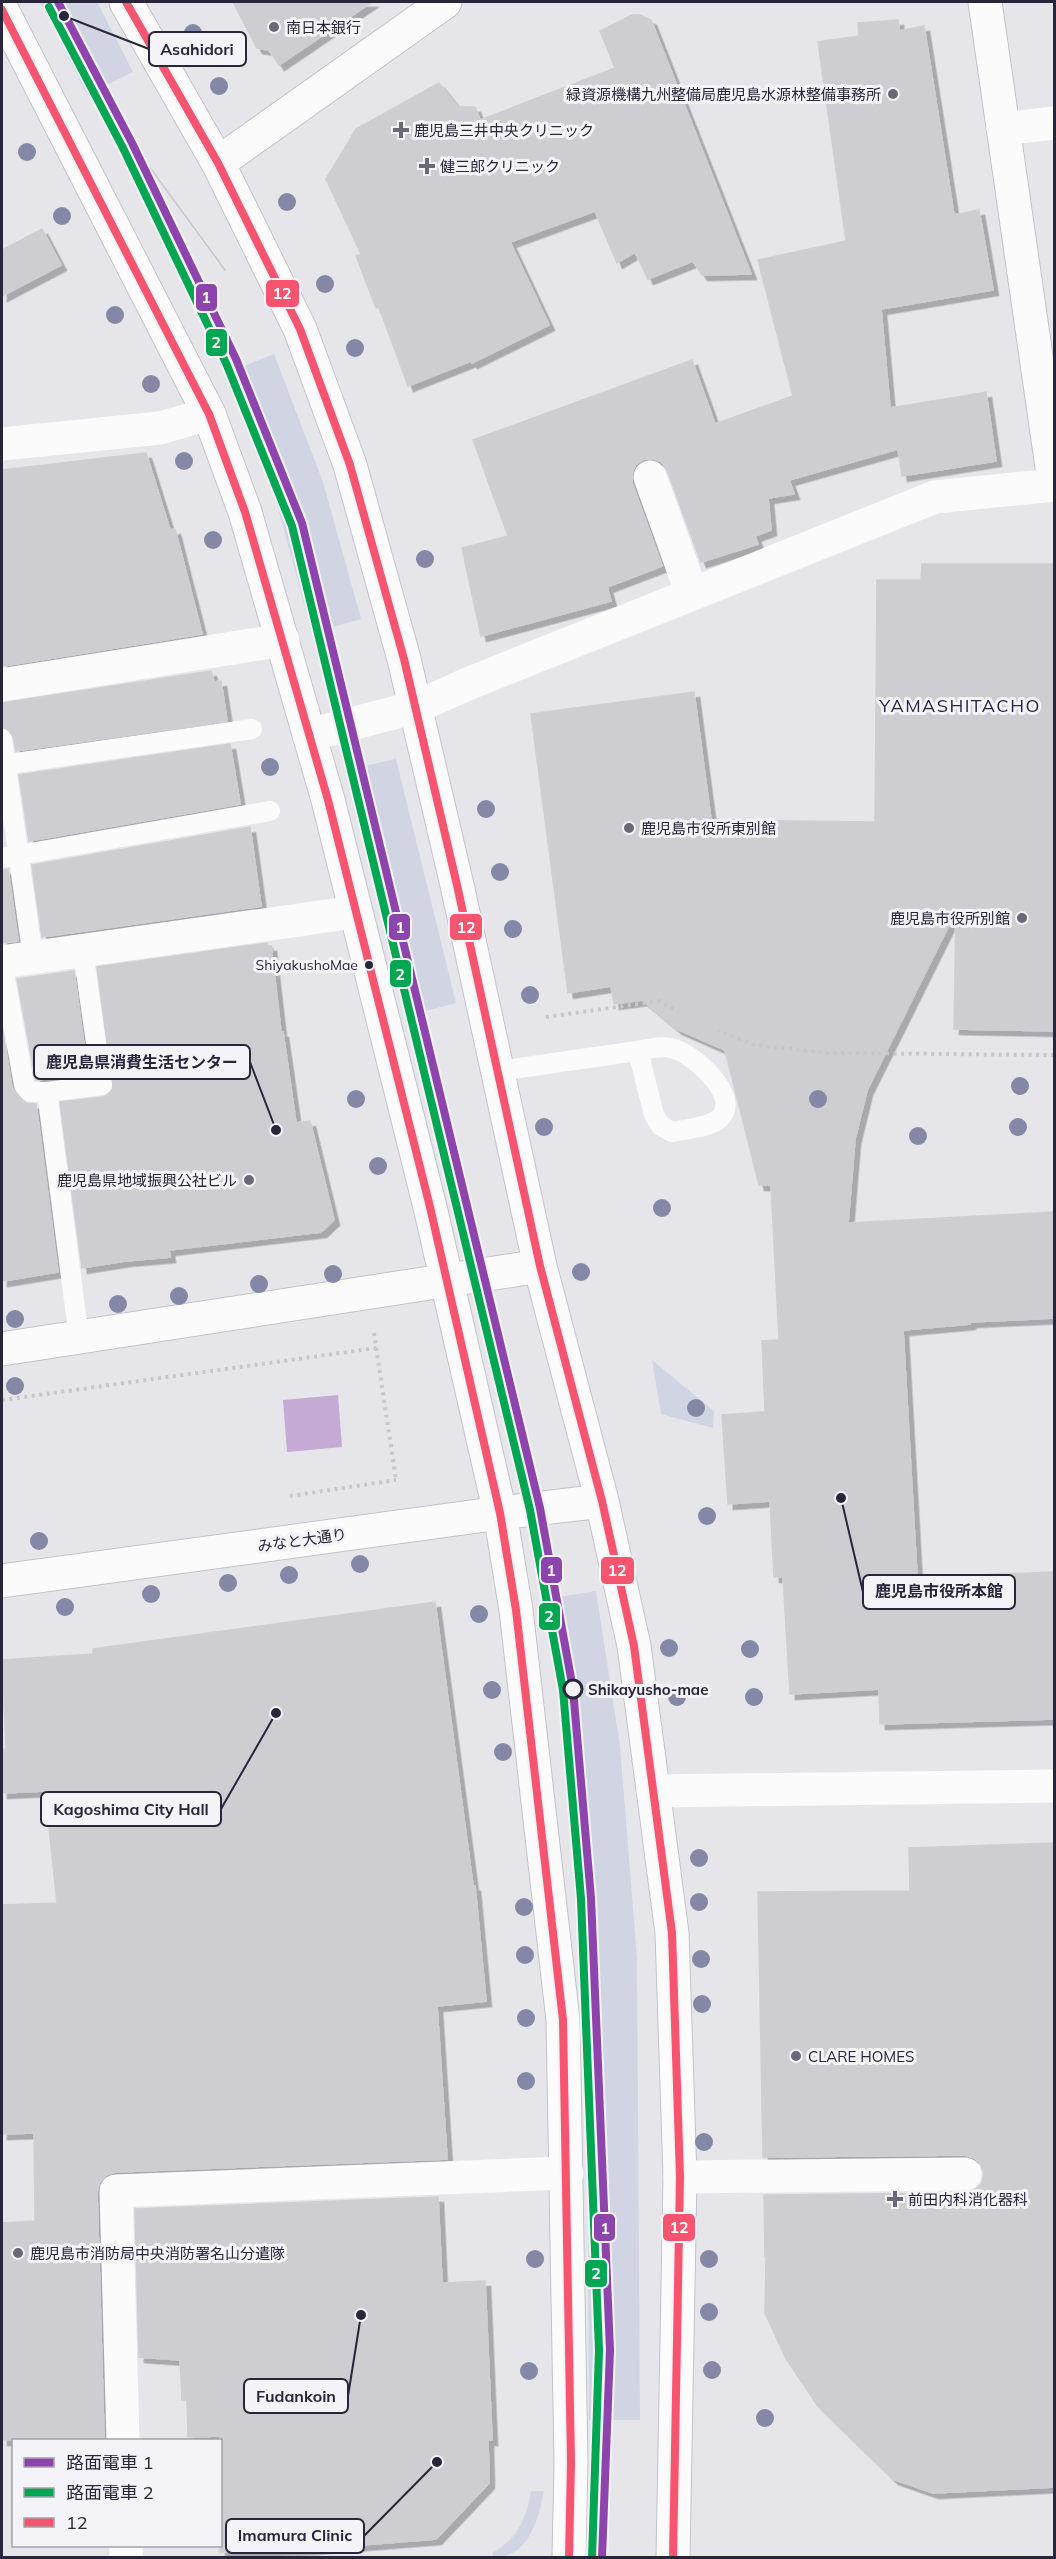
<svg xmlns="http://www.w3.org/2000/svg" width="1056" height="2559" font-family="Mulish,'Noto Sans JP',sans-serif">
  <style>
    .green { fill: #d1d4e2 }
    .water { fill: #c4aad4 }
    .building { fill: #ceced2; stroke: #cfcfd3; stroke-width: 1.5; filter: url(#shadow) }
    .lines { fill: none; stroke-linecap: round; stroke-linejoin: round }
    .secondary-casing { stroke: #c4c2c9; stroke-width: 35 }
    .path { stroke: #c7c6cd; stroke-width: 4; stroke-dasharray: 3 4.5; stroke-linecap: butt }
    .lane { stroke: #fbfbfc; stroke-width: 20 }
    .street { stroke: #fbfbfc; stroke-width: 33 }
    .secondary { stroke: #fbfbfc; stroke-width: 33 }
    .tram { stroke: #c8c7cb; stroke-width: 1.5 }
    .bus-1-casing { stroke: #f4f4f8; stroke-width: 12 }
    .bus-1 { stroke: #f7546f; stroke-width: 8 }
    .tram-1-casing { stroke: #f4f4f8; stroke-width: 12 }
    .tram-2-casing { stroke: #f4f4f8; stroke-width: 12 }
    .tram-1 { stroke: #8e44ad; stroke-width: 8 }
    .tram-2 { stroke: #00a651; stroke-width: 8 }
    .tree { fill: #8488a6 }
    .poi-dot { fill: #6b6978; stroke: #f4f4f8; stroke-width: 2 }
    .bus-dot { fill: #29253b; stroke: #f4f4f8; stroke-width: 2 }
    .stop-dot { fill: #f4f4f8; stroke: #29253b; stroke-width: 3 }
    .labels { text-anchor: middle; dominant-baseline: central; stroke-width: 6; stroke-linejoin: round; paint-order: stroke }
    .bus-label { font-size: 14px; fill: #29253b; stroke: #f4f4f8; text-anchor: end }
    .poi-label { font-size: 15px; fill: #29253b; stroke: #f4f4f8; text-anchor: start }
    .street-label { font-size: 15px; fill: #29253b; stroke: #f4f4f8 }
    .stop-label { font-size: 15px; font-weight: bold; fill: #29253b; stroke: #f4f4f8; text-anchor: start }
    .quarter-label { font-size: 18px; letter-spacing: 1.5px; fill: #2c234c; stroke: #f4f4f8 }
    .leader { fill: none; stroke: #29253b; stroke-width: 2 }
    .callout-dot { fill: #29253b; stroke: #f4f4f8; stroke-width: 2 }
    .callout { fill: #f4f4f8; stroke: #29253b; stroke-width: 2 }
    .callout-label { font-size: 16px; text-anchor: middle; font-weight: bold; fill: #29253b }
    .line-badge { stroke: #f4f4f8; stroke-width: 2 }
    .badge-label { font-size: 16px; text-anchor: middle; font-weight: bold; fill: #fff }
  </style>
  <defs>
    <filter id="shadow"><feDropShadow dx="5.5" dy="5.5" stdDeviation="0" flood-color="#0004"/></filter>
  </defs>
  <rect width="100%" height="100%" fill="#e6e6ea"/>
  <path class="green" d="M40,2h57l36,70 -46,23z
    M274,354l49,128 38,137 -49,14 -37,-136 -49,-124z
    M396,759l60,244 -50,13 -60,-246z
    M652,1360l62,51 -1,17 -52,-14z
    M596,1591l24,155 17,212 3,462h-51l-2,-459 -18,-210 -24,-152z
    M531,2491h13c-5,28 -16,67 -50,66l-2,-4c26,-15 34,-33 39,-62z"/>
  <path class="water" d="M338,1395l4,52 -55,5 -4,-52z"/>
  <path class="building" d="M233,2h139l-93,63 -10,-15 -12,-2z
    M632,15h8l11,5 100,254 -49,1 -9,-14 -45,18 -13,-27 -18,11 -22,-52 -85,31 39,83 -77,38 -1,-2 -63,25 -29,-79 -3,1 -20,-52 5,-2 -35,-75 30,-50 83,-46 19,24h17l5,13 135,-52 -15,-37z
    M898,20l1,11 25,-5 30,189 25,-5 14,80 -112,19 9,99 96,-16 10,69 -94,15 -4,-27 -109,31 5,14 -26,4 3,32 -16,6 3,8 -57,18 -34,-92 -5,-8 -8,-3h-10l-9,6 -3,9v9l30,83 -55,21 4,14 -130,35 -19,-88 46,-12 -35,-96 219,-80 23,64 78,-28 -35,-136 88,-19 -28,-199 41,-6 -1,-13z
    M42,229l19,36 -59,31v-46z
    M146,453l24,77 5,-1 27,105 -200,32v-196z
    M922,564h132v467l-100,-2 2,-118 -89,179 -12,49 -7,84 206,-11v106l-84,4v2l-67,6 14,247 137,-5v147l-174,5 -1,-35 -89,5 -7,-117h-9l-4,-76 -42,3 -6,-89 43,-3 -3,-71 17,-1 -8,-155h-12l-34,-135 -48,-21 -35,-29 -28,4 -3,-18 -43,7 -37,-279 163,-22 17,128 164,2 2,-242h44z
    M211,671l3,11 7,-1 6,40 -211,30 -4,-19 -10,-5v-24z
    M230,744l10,60 -211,37 -10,-66z
    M250,827l11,79 -219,31 -10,-72z
    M8,869l10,72 -16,2v-73z
    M267,943v3h4l10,86h2l13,91 14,-2 24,99 -13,12 -152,18 1,7 -45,4 -43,7 -22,-166 44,-5 9,-8 -16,-122z
    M74,971l14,104 -52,5 -19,-101z
    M2,1027l10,61 13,15 11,1 22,168 -56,9z
    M435,1602l38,284h2l11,115 -49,5 10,153 -332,13 -9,3 -7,8 -2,9 7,247 -102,1v-217l33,-2 -1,-88 -32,1v-229l55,-2 -12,-112 -43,2v-44h4l-4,-89 91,-6v-5z
    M1054,1843v644l-121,6 -40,-14 -76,-74 -31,-46 -21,-46 1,-57h-1l-1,-61 202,-2 9,-3 7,-7 2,-9 -3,-9 -6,-7 -10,-3 -202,2 -5,-265 152,-1 -1,-43z
    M438,2197l4,86 43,-2 7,159h-4l1,43 -53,56 -125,10 -91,3v-116l-32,1 -1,-37h-5l-2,-40 -41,-3 -4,-148z"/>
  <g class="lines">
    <g class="secondary-casing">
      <path id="secondary" d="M126,2l92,161 82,166 50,136 54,194 53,226 83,381 62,235 32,145 38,287 8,244 -7,381
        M985,2l69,479
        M2,10l207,404 36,98 83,288 102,407 70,306 16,97 47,410 8,442 -2,96
        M218,163l227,-161
        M2,1349l538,-83
        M2,1581l498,-68 102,-12"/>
    </g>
    <path class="path" d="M546,1017l113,-16 19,10
      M717,1030l37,15 74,8 226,2
      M374,1333l22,147
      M2,1400l375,-52
      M290,1496l106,-16"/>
    <path class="lane" d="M2,739l31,219
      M2,765l250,-36
      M2,858l268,-47
      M2,962l22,123 6,7h17l32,246
      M498,1071c44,-6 88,-13 132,-19 12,-1 30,-7 41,-4 21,4 71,48 49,70 -11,10 -34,11 -48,14l-11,-6 -7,-11 -16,-64
      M47,1092l55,-7 -19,-134"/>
    <path class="street" d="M1003,129l51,-6
      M2,444l158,-16 49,-14
      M650,477l42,117
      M2,685l281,-45
      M309,735l107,-28 54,-24 465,-186 119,-12
      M2,962l353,-50
      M653,1791l401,-5
      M680,2177l285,-3
      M123,2440l-7,-249 451,-18
      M126,2546v12"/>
    <use href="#secondary" class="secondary"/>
    <path class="tram" d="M132,143l93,127"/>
    <g class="bus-1-casing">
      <path id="bus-1" d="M126,2l92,161 82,166 50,136 54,194 53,226 83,381 62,235 32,145 38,287 8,244 -7,381
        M2,10l207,404 36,98 83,288 102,407 70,306 16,97 47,410 8,442 -2,96"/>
    </g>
    <use href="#bus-1" class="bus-1"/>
    <g class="tram-1-casing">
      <path id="tram-1" d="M58,2l74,141 104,216 66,164 238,985 33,181 18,209 19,452 -8,208"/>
    </g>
    <g class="tram-2-casing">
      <path id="tram-2" d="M49,7l74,141 103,215 66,163 238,984 33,180 18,209 18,451 -7,208"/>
    </g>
    <use href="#tram-1" class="tram-1"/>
    <use href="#tram-2" class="tram-2"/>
  </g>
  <g class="tree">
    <circle cx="193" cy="33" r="9"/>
    <circle cx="219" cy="86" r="9"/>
    <circle cx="27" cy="152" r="9"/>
    <circle cx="287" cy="202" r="9"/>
    <circle cx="62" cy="216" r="9"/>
    <circle cx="325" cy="284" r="9"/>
    <circle cx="115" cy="315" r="9"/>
    <circle cx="355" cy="348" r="9"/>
    <circle cx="151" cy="384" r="9"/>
    <circle cx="184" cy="461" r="9"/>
    <circle cx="213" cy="540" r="9"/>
    <circle cx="425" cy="559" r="9"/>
    <circle cx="270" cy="767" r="9"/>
    <circle cx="486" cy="809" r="9"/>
    <circle cx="500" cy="872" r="9"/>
    <circle cx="513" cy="929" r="9"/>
    <circle cx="530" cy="995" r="9"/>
    <circle cx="1020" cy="1086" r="9"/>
    <circle cx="356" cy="1099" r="9"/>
    <circle cx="818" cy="1099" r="9"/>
    <circle cx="544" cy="1127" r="9"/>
    <circle cx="1018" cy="1127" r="9"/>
    <circle cx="918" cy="1136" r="9"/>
    <circle cx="378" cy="1166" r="9"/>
    <circle cx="662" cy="1208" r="9"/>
    <circle cx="581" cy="1272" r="9"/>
    <circle cx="333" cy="1274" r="9"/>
    <circle cx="259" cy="1284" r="9"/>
    <circle cx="179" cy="1296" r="9"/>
    <circle cx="118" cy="1304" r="9"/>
    <circle cx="15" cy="1319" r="9"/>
    <circle cx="15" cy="1386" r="9"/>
    <circle cx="696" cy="1408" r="9"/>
    <circle cx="707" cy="1516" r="9"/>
    <circle cx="39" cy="1541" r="9"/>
    <circle cx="360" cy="1564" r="9"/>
    <circle cx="289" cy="1575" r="9"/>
    <circle cx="228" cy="1583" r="9"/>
    <circle cx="151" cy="1594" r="9"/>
    <circle cx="65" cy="1607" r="9"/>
    <circle cx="479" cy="1614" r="9"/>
    <circle cx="669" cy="1648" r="9"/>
    <circle cx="750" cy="1649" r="9"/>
    <circle cx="492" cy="1690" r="9"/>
    <circle cx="677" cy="1697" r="9"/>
    <circle cx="754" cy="1697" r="9"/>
    <circle cx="503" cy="1752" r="9"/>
    <circle cx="699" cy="1858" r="9"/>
    <circle cx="699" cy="1902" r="9"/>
    <circle cx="524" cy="1907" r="9"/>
    <circle cx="525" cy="1955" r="9"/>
    <circle cx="701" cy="1959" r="9"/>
    <circle cx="702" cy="2004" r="9"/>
    <circle cx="526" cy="2018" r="9"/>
    <circle cx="526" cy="2081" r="9"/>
    <circle cx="704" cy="2142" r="9"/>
    <circle cx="535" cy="2259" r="9"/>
    <circle cx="709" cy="2259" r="9"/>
    <circle cx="709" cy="2312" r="9"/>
    <circle cx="712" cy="2370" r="9"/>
    <circle cx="529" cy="2371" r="9"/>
    <circle cx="765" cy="2418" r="9"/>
  </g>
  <g class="poi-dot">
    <circle cx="274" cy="27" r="6"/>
    <circle cx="893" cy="94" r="6"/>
    <path d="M398 121h6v6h6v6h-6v6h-6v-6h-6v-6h6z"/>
    <path d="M424 157h6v6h6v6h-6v6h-6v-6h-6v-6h6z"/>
    <circle cx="629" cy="828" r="6"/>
    <circle cx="1022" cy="918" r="6"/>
    <circle cx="249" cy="1180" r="6"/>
    <circle cx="796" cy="2056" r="6"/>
    <path d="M892 2190h6v6h6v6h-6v6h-6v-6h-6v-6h6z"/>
    <circle cx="18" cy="2253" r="6"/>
  </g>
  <circle class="bus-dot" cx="369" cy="965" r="5"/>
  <circle class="stop-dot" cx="573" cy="1689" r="9"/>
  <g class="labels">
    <g class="bus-label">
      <text x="358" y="965">ShiyakushoMae</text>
    </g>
    <g class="poi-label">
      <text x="286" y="27">南日本銀行</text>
      <text x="881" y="94" text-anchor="end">緑資源機構九州整備局鹿児島水源林整備事務所</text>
      <text x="414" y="130">鹿児島三井中央クリニック</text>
      <text x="440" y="166">健三郎クリニック</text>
      <text x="641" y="828">鹿児島市役所東別館</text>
      <text x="1010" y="918" text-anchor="end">鹿児島市役所別館</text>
      <text x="237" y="1180" text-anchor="end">鹿児島県地域振興公社ビル</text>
      <text x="808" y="2056">CLARE HOMES</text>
      <text x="908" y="2199">前田内科消化器科</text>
      <text x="30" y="2253">鹿児島市消防局中央消防署名山分遣隊</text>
    </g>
    <g class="street-label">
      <text transform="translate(302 1540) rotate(-8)">みなと大通り</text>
    </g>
    <g class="stop-label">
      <text x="588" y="1689">Shikayusho-mae</text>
    </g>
    <g class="quarter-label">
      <text x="960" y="705">YAMASHITACHO</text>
    </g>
  </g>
  <path class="leader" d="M64 16L149 49M276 1130L250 1062M841 1498L863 1592M276 1713L221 1809M361 2315L348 2396M437 2462L364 2536"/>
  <g class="callout-dot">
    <circle cx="64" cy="16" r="6"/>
    <circle cx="276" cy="1130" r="6"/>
    <circle cx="841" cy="1498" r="6"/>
    <circle cx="276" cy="1713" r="6"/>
    <circle cx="361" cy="2315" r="6"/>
    <circle cx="437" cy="2462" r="6"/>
  </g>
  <g class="callout">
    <rect x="149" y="32" width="97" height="34" rx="6"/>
    <rect x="34" y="1045" width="216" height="34" rx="6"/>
    <rect x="863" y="1575" width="152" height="34" rx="6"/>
    <rect x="41" y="1792" width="180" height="34" rx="6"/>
    <rect x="244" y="2379" width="104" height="34" rx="6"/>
    <rect x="226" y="2519" width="138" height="34" rx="6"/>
  </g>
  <g class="callout-label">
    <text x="197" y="55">Asahidori</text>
    <text x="142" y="1068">鹿児島県消費生活センター</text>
    <text x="939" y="1597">鹿児島市役所本館</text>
    <text x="131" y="1815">Kagoshima City Hall</text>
    <text x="296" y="2402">Fudankoin</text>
    <text x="295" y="2541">Imamura Clinic</text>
  </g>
  <g class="line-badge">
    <rect x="265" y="279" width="35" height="29" rx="6" fill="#f7546f"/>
    <rect x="195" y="283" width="23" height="29" rx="6" fill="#8e44ad"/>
    <rect x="205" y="328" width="23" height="29" rx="6" fill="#00a651"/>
    <rect x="388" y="913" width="23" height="28" rx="6" fill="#8e44ad"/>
    <rect x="449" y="913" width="34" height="28" rx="6" fill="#f7546f"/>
    <rect x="389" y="959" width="23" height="29" rx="6" fill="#00a651"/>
    <rect x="540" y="1556" width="23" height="28" rx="6" fill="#8e44ad"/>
    <rect x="600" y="1556" width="35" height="29" rx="6" fill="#f7546f"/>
    <rect x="538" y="1602" width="23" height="29" rx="6" fill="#00a651"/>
    <rect x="662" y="2213" width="34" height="29" rx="6" fill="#f7546f"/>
    <rect x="593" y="2213" width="23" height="29" rx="6" fill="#8e44ad"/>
    <rect x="584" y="2259" width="24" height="29" rx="6" fill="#00a651"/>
  </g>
  <g class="badge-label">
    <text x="282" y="299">12</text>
    <text x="206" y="303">1</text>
    <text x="216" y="348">2</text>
    <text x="400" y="933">1</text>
    <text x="466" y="933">12</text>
    <text x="400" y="980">2</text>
    <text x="551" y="1576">1</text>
    <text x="617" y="1576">12</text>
    <text x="549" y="1622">2</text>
    <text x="679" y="2233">12</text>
    <text x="605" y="2234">1</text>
    <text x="596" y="2279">2</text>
  </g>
  <rect width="1056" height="2559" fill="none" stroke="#29253b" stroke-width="6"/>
  <rect x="12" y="2439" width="210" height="108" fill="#f4f4f8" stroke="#a3a1ac" stroke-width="1.5"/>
  <rect x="24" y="2458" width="30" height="9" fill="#8e44ad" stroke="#a3a1ac" stroke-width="1.5"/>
  <text x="66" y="2469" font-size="18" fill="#29253b">路面電車 1</text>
  <rect x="24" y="2488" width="30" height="9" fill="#00a651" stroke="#a3a1ac" stroke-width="1.5"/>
  <text x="66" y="2499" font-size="18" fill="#29253b">路面電車 2</text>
  <rect x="24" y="2518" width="30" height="9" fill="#f7546f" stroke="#a3a1ac" stroke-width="1.5"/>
  <text x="66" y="2529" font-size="18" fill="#29253b">12</text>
</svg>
